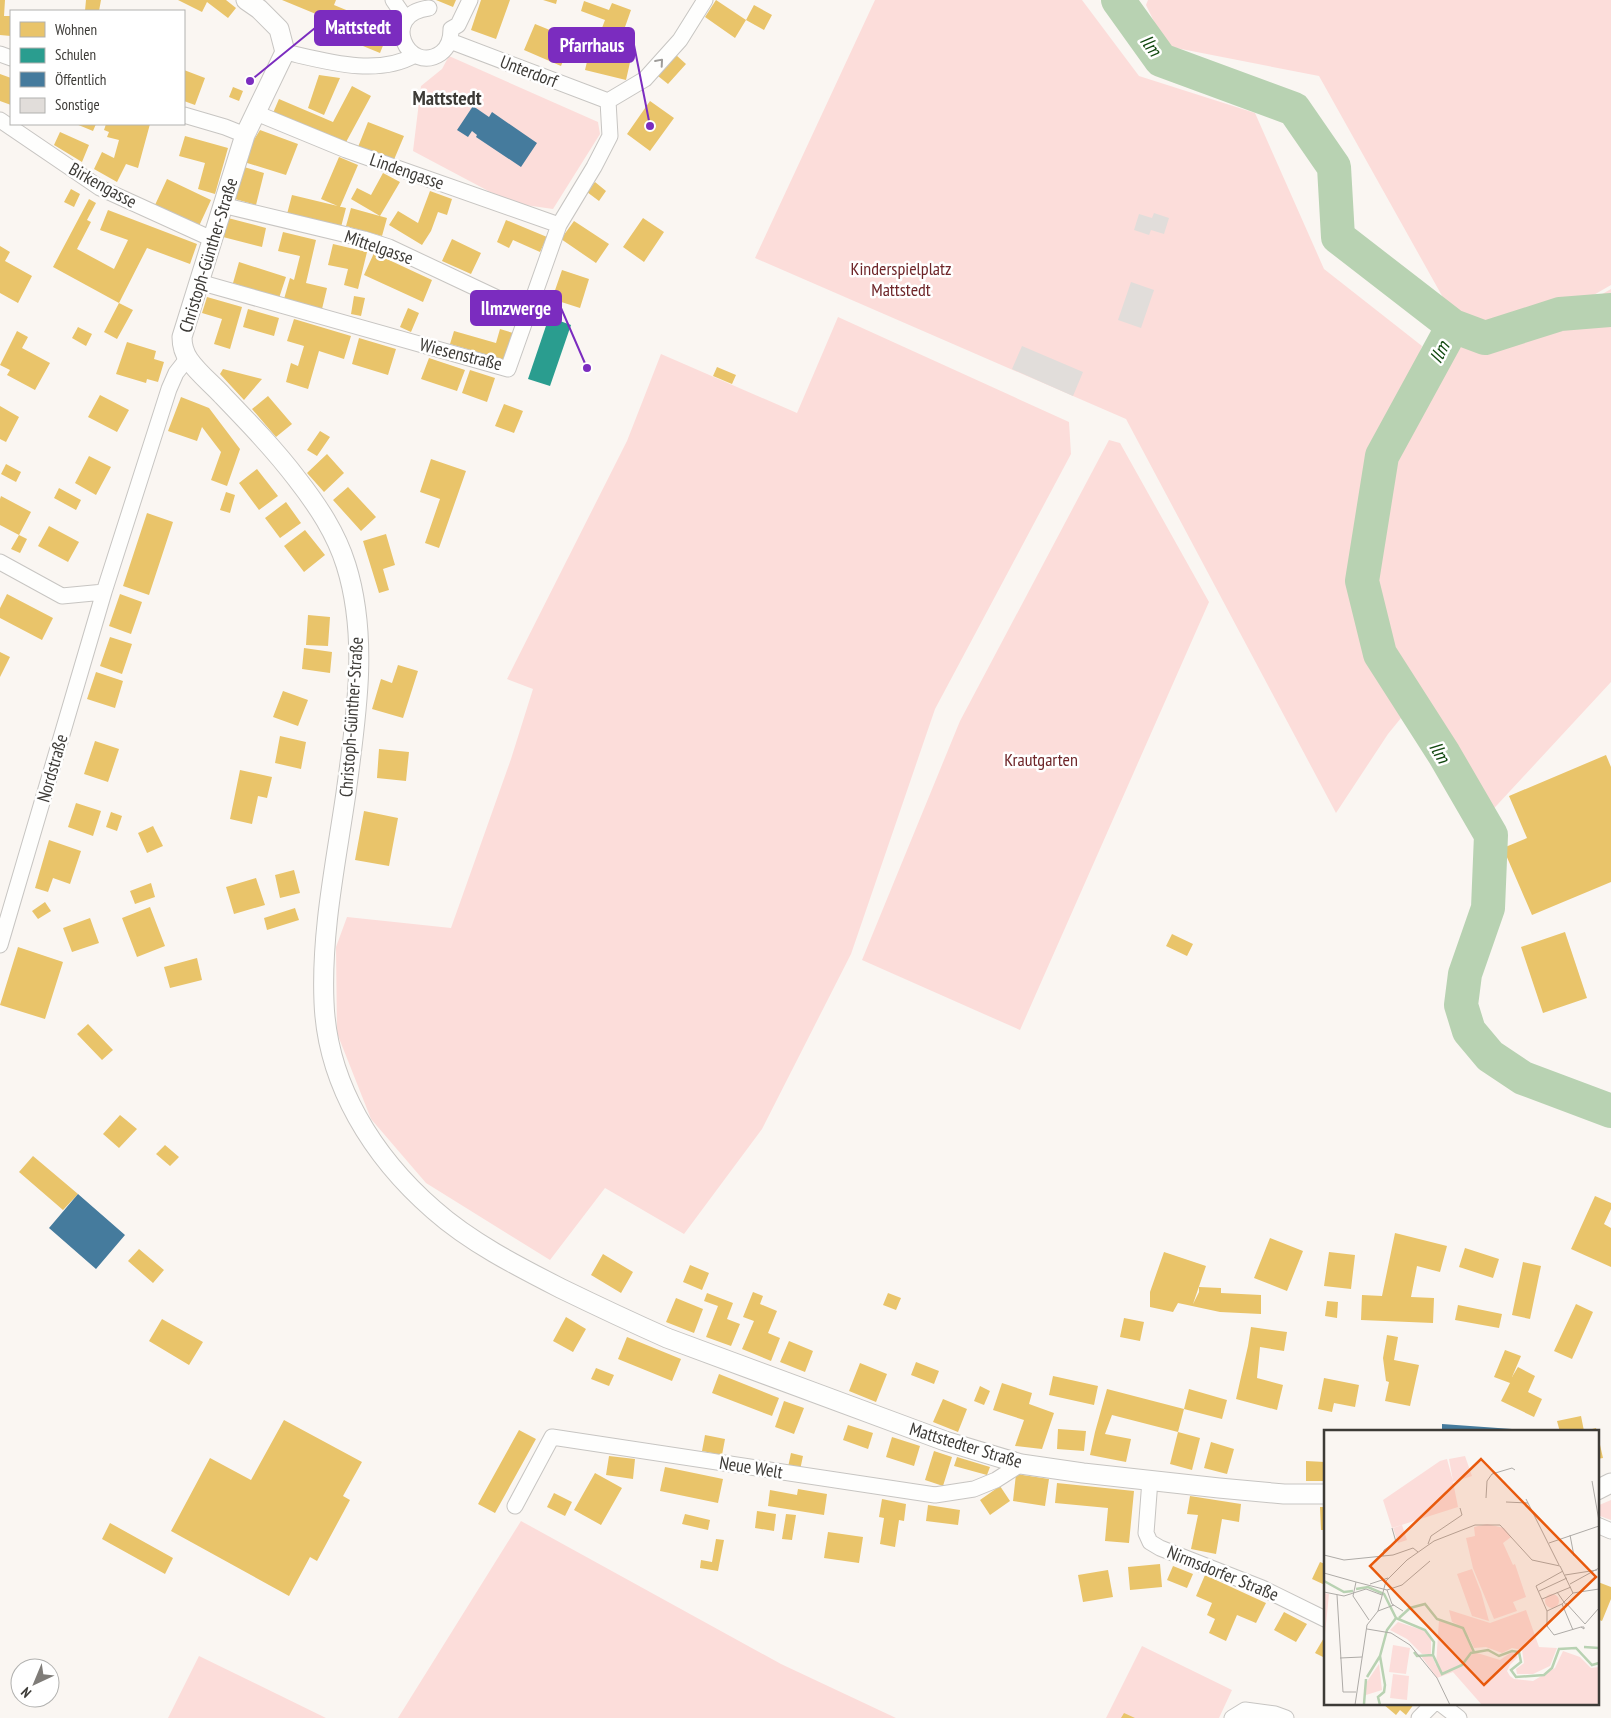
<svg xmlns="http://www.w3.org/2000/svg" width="1611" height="1718" font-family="'PT Sans Narrow',sans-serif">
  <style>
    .green { fill: #fcddda }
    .homes { fill: #e9c46a }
    .schools { fill: #2a9d8f }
    .public { fill: #457b9d }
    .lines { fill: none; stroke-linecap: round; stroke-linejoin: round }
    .river { stroke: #b8d2b2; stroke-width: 34 }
    .building { fill: #e1ddda }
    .minor-casing { stroke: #c7c5c2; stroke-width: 17 }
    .tertiary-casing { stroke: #c7c5c2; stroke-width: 21 }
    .minor { stroke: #fefefd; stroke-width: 15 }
    .tertiary { stroke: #fefefd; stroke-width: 19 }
    .oneway { stroke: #9e9c9a }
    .labels { text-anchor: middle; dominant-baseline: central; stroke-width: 5; stroke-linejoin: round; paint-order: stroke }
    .street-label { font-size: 18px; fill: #3d3b37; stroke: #fff }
    .park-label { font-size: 18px; fill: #6e2629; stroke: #fff }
    .water-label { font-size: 19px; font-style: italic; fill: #124910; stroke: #fff }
    .quarter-label { font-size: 20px; font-weight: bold; fill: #3d3b37; stroke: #fff }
    .inset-river { fill: none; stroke: #b8d2b2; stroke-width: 2.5 }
    .inset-road { fill: none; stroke: #aeaba7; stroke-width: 1 }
    .view { fill: #e8590c; fill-opacity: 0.15; stroke: #e8590c; stroke-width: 2.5 }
    .inset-edge { fill: none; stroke: #3d3b37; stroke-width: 2.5 }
    .leader { fill: none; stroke: #7b2cbf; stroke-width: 2 }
    .callout-dot { fill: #7b2cbf; stroke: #fff; stroke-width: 2 }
    .callout { fill: #7b2cbf; stroke: #7b2cbf; stroke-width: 2 }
    .callout-label { font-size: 19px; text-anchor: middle; font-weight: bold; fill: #fff }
  </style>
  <rect width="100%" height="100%" fill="#faf6f2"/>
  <path class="green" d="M875,0h207l57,76 116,37 69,156 98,77 -42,110 -21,127 19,73 27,48 -4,14 -13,16 -52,79 -210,-394 -371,-161z
    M1148,0h463v285l-33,19 -60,15 -32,11 -31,-11 -136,-243 -153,-30 -20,-41z
    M449,56l149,66 2,12 -47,75 -42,-6 -98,-52 8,-65 21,-17z
    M1611,289v19l-35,1z
    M1611,315v367l-125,135 -38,-65 -64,-100 -18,-71 21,-122 69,-127 29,12 77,-26z
    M838,317l231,105 2,32 -136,255 -84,245 -89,175 -78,105 -79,-46 -55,72 -124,-77 -55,-64 -34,-86 -1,-86 11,-30 104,11 60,-169 22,-70 -26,-10 120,-238 34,-87 136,59z
    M1109,440l11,3 89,159 -189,428 -158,-70 98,-239z
    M1611,1500v20l-14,-5v-9z
    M521,1521l260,143 115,54h-498z
    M1142,1646l90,44 -13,28h-113z
    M199,1656l127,62h-158z"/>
  <path class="homes" d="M0,0h5l-1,16h7v20l-11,-1z
    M86,0h15l-2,11h-14z
    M178,0h48l10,8 -8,10 -21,-16 -5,10z
    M282,0h54l-2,5 56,23 -10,25 -56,-23 4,-11z
    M436,0h20l-3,7z
    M481,0h29l-14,39 -25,-9z
    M543,0h14l-1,4z
    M716,0l30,20 -11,18 -30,-21z
    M584,1l25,9 3,-7 19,7 -12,34 -20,-8 6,-16 -24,-9z
    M754,5l18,10 -8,15 -18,-10z
    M535,24l37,15 -11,27 -37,-16z
    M590,49l41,9 -5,22 -41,-10z
    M676,55l10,9 -18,20 -10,-8z
    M184,70l21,8 -10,27 -11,-4z
    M0,74l11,4v27l-11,-4z
    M319,75l21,3 -16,37 -16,-7z
    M352,86l19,10 -26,48 -72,-31 6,-14 54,23z
    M233,87l10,4 -4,10 -10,-4z
    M650,101l24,17 -24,33 -23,-17z
    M368,122l36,14 -11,26 -35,-15z
    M76,124h20l-3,7z
    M106,124h44l-12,44 -12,-4 -9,18 -23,-13 8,-17 12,6 5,-18 -12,-3 2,-5 -5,-2z
    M260,130l38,14 -12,31 -42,-13 3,-11z
    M60,132l29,13 -7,17 -28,-17z
    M185,136l43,12 -13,46 -17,-5 7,-26 -26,-7z
    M339,157l19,8 -18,42 -19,-8z
    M244,167l20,6 -8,32 -21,-6z
    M383,173l17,9 -20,34 -29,-17 6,-11 14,7z
    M167,179l44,21 -12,26 -44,-21z
    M595,182l11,9 -7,10 -12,-9z
    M71,189l9,5 -6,13 -10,-5z
    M430,191l22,8 -5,16 -9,-3 -7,19 -9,14 -33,-20 9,-14 20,12z
    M292,195l54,13 -5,19 -54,-13z
    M89,199l7,4 -9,17 4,2 -14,27 37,20 14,-29 -28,-10 8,-20 89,34 -7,20 -43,-16 -28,55 -66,-36z
    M351,208l36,10 -5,18 -36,-10z
    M228,218l38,10 -4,19 -39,-10z
    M643,218l21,14 -20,30 -21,-15z
    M506,220l41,17 -7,15 -27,-12 -4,8 -12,-6z
    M574,221l35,23 -13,19 -35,-24z
    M283,232l33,8 -10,43 21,5 -5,21 -38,-10 6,-21 4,2 6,-24 -22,-5z
    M452,239l29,14 -10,21 -29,-13z
    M333,244l34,8 -9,37 -14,-4 4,-16 -20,-4z
    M0,246l10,6 -5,9 27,15 -14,27 -18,-10z
    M374,253l58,27 -9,22 -59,-27z
    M239,262l47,15 -7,21 -46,-15z
    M562,270l27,9 -9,29 -28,-9z
    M354,296l11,2 -4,18 -10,-2z
    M207,297l35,10 -12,42 -16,-5 8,-25 -20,-6z
    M119,303l14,7 -16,29 -13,-7z
    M408,308l11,5 -8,19 -11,-5z
    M248,309l31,9 -5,18 -31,-9z
    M294,319l57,17 -7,23 -25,-8 -11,38 -22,-7 5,-19 7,3 6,-20 -17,-5z
    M78,327l14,7 -6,12 -14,-8z
    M500,329l13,4 -8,27 -55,-16 4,-13 42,12z
    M17,331l11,6 -6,11 28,15 -15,27 -28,-15 3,-5 -10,-5z
    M359,338l37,11 -8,26 -36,-11z
    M127,342l29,9 -2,8 10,3 -6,20 -11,-3 -1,4 -30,-9z
    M429,358l36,12 -8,21 -36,-12z
    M717,367l19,8 -4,9 -19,-8z
    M223,369l39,10 -18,21 -24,-26z
    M470,370l25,8 -8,24 -25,-9z
    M100,395l29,15 -12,22 -29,-15z
    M268,396l24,28 -16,13 -24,-28z
    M181,397l28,11 31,41 -13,37 -16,-6 10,-28 -19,-25 -5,14 -29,-10z
    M504,404l19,7 -9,22 -19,-7z
    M0,406l19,11 -13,25 -6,-3z
    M320,431l10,6 -13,19 -10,-6z
    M327,454l17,19 -20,19 -17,-19z
    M89,456l22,11 -15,28 -21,-12z
    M431,459l35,12 -27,77 -14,-5 15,-44 -20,-7z
    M6,464l15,8 -5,10 -15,-8z
    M257,469l21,27 -19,14 -20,-27z
    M348,487l28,30 -15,14 -28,-31z
    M59,488l22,12 -5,10 -22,-12z
    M226,492l9,3 -5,18 -10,-3z
    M1,496l30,16 -12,23 -19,-10v-26z
    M286,502l15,21 -21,15 -15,-20z
    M147,513l26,9 -24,73 -26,-9z
    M49,526l30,16 -11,20 -30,-16z
    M305,530l20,25 -21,17 -20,-26z
    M386,534l9,31 -12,4 6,21 -10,3 -16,-52z
    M19,535l8,4 -7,14 -9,-4z
    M7,594l46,24 -11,22 -42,-22v-10z
    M120,594l22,8 -11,32 -22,-8z
    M308,615l22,2 -2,29 -22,-1z
    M110,637l22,7 -10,30 -22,-8z
    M304,648l28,4 -2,21 -28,-4z
    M0,652l10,5 -10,20z
    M398,665l20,6 -15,47 -31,-9 9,-30 11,4z
    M96,672l27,9 -8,27 -28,-9z
    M283,691l25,9 -10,26 -25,-9z
    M280,736l26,6 -5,27 -26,-6z
    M95,741l24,8 -11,33 -24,-8z
    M379,749l30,3 -3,29 -29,-3z
    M1606,755l5,12v115l-79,33 -29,-67 24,-10 -18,-42z
    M240,770l32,7 -5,21 -9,-2 -6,28 -22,-5z
    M76,803l25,8 -8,25 -25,-9z
    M364,811l34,7 -9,48 -34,-6z
    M111,812l11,4 -5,15 -11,-4z
    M153,826l10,20 -16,7 -9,-20z
    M49,840l32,11 -11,33 -17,-6 -5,14 -13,-4z
    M294,870l6,23 -20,5 -5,-23z
    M256,878l9,27 -31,9 -8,-27z
    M151,883l4,14 -20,7 -5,-13z
    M45,902l6,9 -13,8 -6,-8z
    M150,907l15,39 -28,11 -15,-39z
    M295,908l4,12 -32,10 -3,-12z
    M90,918l9,25 -27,9 -9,-24z
    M1565,932l22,66 -44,15 -22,-66z
    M1172,934l21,10 -6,12 -21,-10z
    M18,947l45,15 -18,57 -45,-14z
    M197,958l5,22 -32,8 -6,-21z
    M88,1024l25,26 -11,10 -25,-26z
    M120,1115l17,14 -18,19 -16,-14z
    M165,1145l14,12 -9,9 -14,-12z
    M33,1156l45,38 -15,16 -44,-38z
    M1595,1196l16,7v6l-7,15 7,4v39l-40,-18z
    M1395,1233l52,13 -7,26 -23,-6 -6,31 23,1 -1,25 -72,-3 1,-25 20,1z
    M1270,1238l33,13 -16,40 -33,-13z
    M1465,1248l34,11 -6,19 -34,-11z
    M139,1249l25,21 -11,13 -25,-22z
    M1164,1252l42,14 -13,38 6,-12v-5l22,1v5l40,2v19l-41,-2 -42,-9 -5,9 -23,-5v-15z
    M1329,1252l26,3 -4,34 -27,-3z
    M603,1254l30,18 -12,21 -30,-18z
    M1523,1262l18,4 -11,53 -18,-4z
    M690,1265l19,8 -7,17 -19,-8z
    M753,1292l10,4 -3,8 17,7 -9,22 12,5 -9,23 -29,-12 12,-28 -11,-4z
    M707,1293l26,10 -6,16 13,5 -9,22 -25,-9 12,-31 -14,-5z
    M888,1293l13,5 -5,12 -13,-5z
    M676,1298l27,11 -9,24 -28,-11z
    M1327,1301l11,1 -1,16 -12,-2z
    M1576,1304l17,8 -21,47 -18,-8z
    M1458,1305l44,9 -3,14 -44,-8z
    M566,1317l20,12 -13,23 -20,-11z
    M1124,1318l20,4 -4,19 -20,-4z
    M162,1319l41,23 -14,23 -40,-24z
    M1251,1327l36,5 -3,19 -24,-4 -3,31 26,7 -6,25 -41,-11 12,-53z
    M1387,1335l11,2 -4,23 25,5 -9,41 -25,-5 4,-19 -3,-1 -3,-23z
    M627,1337l54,22 -9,22 -54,-22z
    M789,1341l24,10 -8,21 -25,-10z
    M1505,1350l16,6 -9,21 6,-10 17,9 -7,16 14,7 -8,18 -33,-16 9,-18 -16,-6z
    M916,1362l23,9 -5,13 -23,-9z
    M860,1363l27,11 -11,28 -27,-11z
    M596,1368l18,7 -5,11 -18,-7z
    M719,1374l60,24 -7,18 -60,-23z
    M1053,1376l45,10 -4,19 -45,-10z
    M1324,1378l35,7 -4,22 -21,-4 -2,9 -14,-3z
    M1002,1383l30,10 -3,11 25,9 -12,36 -27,-3 9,-26 -31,-10z
    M980,1386l10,5 -6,14 -10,-4z
    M1107,1389l77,20 5,-20 38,11 -5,19 -38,-10 -6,23 -66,-17 -7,19 26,5 -5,23 -36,-7 5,-23z
    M943,1399l24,10 -9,23 -25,-10z
    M784,1401l20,7 -10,26 -19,-7z
    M1581,1416l3,15 12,-3 1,4h-37l-3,-11z
    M284,1420l78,42 -19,34 7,4 -33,61 -7,-4 -21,39 -118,-65 39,-73 41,22z
    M848,1425l25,8 -5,16 -25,-9z
    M1058,1429l28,2 -2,20 -27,-2z
    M519,1430l17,9 -41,74 -17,-9z
    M1178,1432l22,6 -8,32 -22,-6z
    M705,1435l20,4 -3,16 -20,-4z
    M1598,1436l5,22 -6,1v-22z
    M892,1437l28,9 -6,20 -28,-9z
    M1211,1442l23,7 -7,25 -23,-6z
    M934,1451l18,6 -9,29 -18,-6z
    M791,1453l12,3 -3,14 -12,-3z
    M609,1456l26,3 -2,20 -27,-4z
    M957,1457l33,10 -3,8 -33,-9z
    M1306,1461l19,1v19h-19z
    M665,1467l58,12 -5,24 -58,-12z
    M595,1473l27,15 -21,37 -27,-15z
    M1016,1474l33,5 -4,27 -32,-5z
    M1057,1483l77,8 -5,52 -24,-2 3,-33 -53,-5z
    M1000,1486l10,15 -20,14 -10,-15z
    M798,1489l29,5 -3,21 -56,-9 2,-16 27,5z
    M554,1493l18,9 -7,14 -18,-9z
    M1190,1496l51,8 -2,18 -17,-3 -6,35 -25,-5 7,-34 -11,-1z
    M882,1499l24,5 -2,17 -5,-1 -4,27 -15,-3 4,-26 -5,-1z
    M928,1505l32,5 -2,15 -32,-4z
    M1320,1507h5v23h-4z
    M757,1511l19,3 -2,17 -19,-3z
    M685,1514l25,6 -2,10 -26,-6z
    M786,1514l10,1 -4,25 -10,-1z
    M110,1523l63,35 -8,16 -63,-35z
    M828,1532l35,5 -4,26 -35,-5z
    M716,1539l8,1 -6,31 -18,-3 1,-8 11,2z
    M1320,1562l5,2v21l-13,-6z
    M1160,1564l2,23 -32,3 -2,-23z
    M1173,1566l20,8 -6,14 -20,-8z
    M1108,1570l5,27 -30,5 -5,-27z
    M1205,1575l61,28 -10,20 -19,-8 -11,26 -17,-8 6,-14 -8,-4 5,-12 -16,-7z
    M1598,1582l13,5v12l-9,22 -5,-2z
    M1284,1612l23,12 -11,18 -22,-12z
    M1325,1636v22l-10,-5z
    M1383,1704h31l-8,11 -6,-5 -4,5z
    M1124,1713l11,5h-14z"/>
  <path class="schools" d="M549,317l22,8 -21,61 -22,-7z"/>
  <path class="public" d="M473,106l16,11 3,-5 45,31 -16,24 -45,-30 1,-2 -5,-4 -4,6 -11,-7z
    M78,1194l47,41 -29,34 -47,-41z
    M1442,1424l84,6v2h-84z"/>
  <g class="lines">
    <path class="river" d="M1118,0l43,60 133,49 40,58 4,70 115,89 32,12 75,-24 51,-4
      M1453,326l-71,130 -20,125 18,73 64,100 47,81 -3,73 -23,66 -4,31 8,26 21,25 33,22 88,33"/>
  </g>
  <path class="building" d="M1154,213l15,5 -5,16 -13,-4 -2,5 -15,-5 5,-16 13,4z
    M1131,282l23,8 -13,38 -23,-8z
    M1022,346l61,26 -10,24 -61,-27z"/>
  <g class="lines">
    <g class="minor-casing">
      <path id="minor" d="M393,0l13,19
        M429,8c-50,6 -21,68 12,45 8,-6 10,-14 10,-24l7,-4 12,-25
        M285,52c40,9 92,25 130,3
        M0,54l11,4
        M608,101l37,-22 35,-39 25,-40
        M256,113l90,37 213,75
        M184,115l41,12 20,8
        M0,120l100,68 112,51
        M222,205l142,34 25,8 138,65
        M199,282l309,87 51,-144 35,-58 16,-31 -2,-35 -158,-60
        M0,562l62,34 42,-4
        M0,945l104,-353 65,-203 7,-16 11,-14
        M1150,1480l-4,53 4,9 10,6 102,40 63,31
        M515,1506l37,-69 383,58 39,-6 22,-9 25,-16
        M1597,1525l14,6
        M1441,1704l18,14
        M1232,1718l13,-8 30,4 11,4
        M1419,1718l14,-14"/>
    </g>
    <g class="tertiary-casing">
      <path id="tertiary" d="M246,0l13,9 20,20 6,23 -40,83 -63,202c0,9 2,16 7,23 9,13 23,24 34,36 26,27 52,54 74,83 21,27 39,54 49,86 23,73 10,153 0,228 -10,69 -25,139 -22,209 3,82 49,155 110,208 36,32 83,56 126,78 35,17 71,34 107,50l278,103 76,23 62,9 136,15 65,6h41
        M1597,1490l14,-7"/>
    </g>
    <use href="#minor" class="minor"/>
    <use href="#tertiary" class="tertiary"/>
  </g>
  <defs><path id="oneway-chevron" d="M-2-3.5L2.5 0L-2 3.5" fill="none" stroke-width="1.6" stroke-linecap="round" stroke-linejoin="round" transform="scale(1.25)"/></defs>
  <use class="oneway" href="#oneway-chevron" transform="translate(660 62) rotate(-49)"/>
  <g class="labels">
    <g class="street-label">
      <text transform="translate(529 71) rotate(21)">Unterdorf</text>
      <text transform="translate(407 171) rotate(19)">Lindengasse</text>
      <text transform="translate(103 185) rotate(29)">Birkengasse</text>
      <text transform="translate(379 247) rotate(19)">Mittelgasse</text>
      <text transform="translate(208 255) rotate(-73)">Christoph-Günther-Straße</text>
      <text transform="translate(461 354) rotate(14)">Wiesenstraße</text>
      <text transform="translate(351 717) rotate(-86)">Christoph-Günther-Straße</text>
      <text transform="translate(52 768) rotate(-74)">Nordstraße</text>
      <text transform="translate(966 1445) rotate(17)">Mattstedter Straße</text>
      <text transform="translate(751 1467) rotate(9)">Neue Welt</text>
      <text transform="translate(1223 1573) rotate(22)">Nirmsdorfer Straße</text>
    </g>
    <g class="park-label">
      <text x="901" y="268">Kinderspielplatz<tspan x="901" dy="21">Mattstedt</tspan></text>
      <text x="1041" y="759">Krautgarten</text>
    </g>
    <g class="water-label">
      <text transform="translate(1151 45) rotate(53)">Ilm</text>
      <text transform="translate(1439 352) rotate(-62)">Ilm</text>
      <text transform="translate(1440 752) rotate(59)">Ilm</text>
    </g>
    <g class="quarter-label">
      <text x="447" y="98">Mattstedt</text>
    </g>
  </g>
  <g transform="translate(1324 1430)">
    <rect width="275" height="275" fill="#faf6f2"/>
    <path d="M141,26l7,20 -19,6 5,25 -66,21 -9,-28 57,-39 7,-2 6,22 -4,-22zM163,94l17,4 7,9 -8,6 10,22 2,-1 11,33 -13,5 4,9 -23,8 -21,-51 -7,-30 9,-2 -1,-9zM78,95l5,15 -9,3 -5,-15zM148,139l9,23 8,29 -17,-5 -15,-42zM0,163l5,1 -5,50zM221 171a7 7 0 1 1 14 0a7 7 0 1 1-14 0ZM125,180l41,13 36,-13 13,37 18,1 -7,18 -17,8h-16l-1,-5 8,-6 -2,-13 -10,-2 -10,5 -16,-6 -12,1 -6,-13 5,16 -3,2 -4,8 8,-9 26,8 12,-8 6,5 -8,8 -3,6 3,5 4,3 19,2 22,-13 8,-17 17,6 11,11 8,-1v38h-117l-29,-33 -16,6 -16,-22h11l4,9 3,-45 18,4 -5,-2zM74,192l27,9 6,7v16h-9l-15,-15 -17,-9zM69,215l17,3 -4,26 -17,-2zM55,234l3,26 -16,5v-12zM69,244l16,2 -2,24 -17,-2z" fill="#fcddda"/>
    <path class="inset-river" d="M0,151l20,11 9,-1M32,159l12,-2 16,7 12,24M75,188l11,-10 15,-4 12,15 26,9 11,24M260,217l15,1M90,222l3,4 16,-1M43,247l13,-21M40,274l2,-25M56,275l-2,-8 6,-5 1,-7 -5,-29 7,-26 9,-12 29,12 9,12 -1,13 9,19 20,-9 9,-12 17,-3 11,6 13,-5 7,1 2,10 -10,8 5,7 28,-2 8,-7 7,-19 17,-1 16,17 7,-2"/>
    <path class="inset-road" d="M268,51l7,40M162,68l1,-17 5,-7 20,-6 3,2M202,69l33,66M182,72l22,1M246,105l4,21M225,113l50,-17M104,114l3,-8 31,-21 -2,-7M0,125l20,5 49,-5 20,-7 5,4M59,126l1,-6 12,-8 -4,-14M0,143l32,9M241,145l32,-5M46,154l18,-6M246,154l29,-16M63,160l5,14 11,7M215,161l28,-13M0,162l20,4 22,-7 16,6M233,162l9,13M249,163l26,-4M13,165l6,97h13M218,169l29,-12M242,173l19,21M238,174l-15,7 -11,-25 27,-15M238,174l11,26M238,174l11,-11M54,181l16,-6M223,181v15l7,9 27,-8 3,2v-2h-3M45,190l-16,-24 3,-14 31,8 15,-5 28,-24M261,194l14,-16M43,199l24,4 19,12 27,33 13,27M16,228l22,-1M31,275l12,-80 11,-14 8,-30 21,-21 27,-19 41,-16h25l32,35 28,6 13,27"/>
    <path class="view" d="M157,29l115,118 -112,108 -114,-119z"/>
    <rect width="275" height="275" class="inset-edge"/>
  </g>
  <path class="leader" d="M250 81L315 28M650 126L634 45M587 368L561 308"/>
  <g class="callout-dot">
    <circle cx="250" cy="81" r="5"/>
    <circle cx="650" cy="126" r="5"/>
    <circle cx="587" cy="368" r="5"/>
  </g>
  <g class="callout">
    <rect x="315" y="11" width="86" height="34" rx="5"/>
    <rect x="549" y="28" width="85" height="34" rx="5"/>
    <rect x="471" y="291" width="90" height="34" rx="5"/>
  </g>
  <g class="callout-label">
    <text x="358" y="34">Mattstedt</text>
    <text x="592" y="52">Pfarrhaus</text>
    <text x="516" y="315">Ilmzwerge</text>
  </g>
  <rect x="10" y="10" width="175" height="115" fill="#ffffff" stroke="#b1b1af"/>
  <rect x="20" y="22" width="25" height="15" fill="#e9c46a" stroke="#b1b1af"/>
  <text x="55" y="35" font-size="15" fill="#3d3b37">Wohnen</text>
  <rect x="20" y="48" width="25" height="15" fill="#2a9d8f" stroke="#b1b1af"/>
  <text x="55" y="60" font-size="15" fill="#3d3b37">Schulen</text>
  <rect x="20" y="72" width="25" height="15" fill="#457b9d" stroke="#b1b1af"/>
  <text x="55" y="85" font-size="15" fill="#3d3b37">Öffentlich</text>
  <rect x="20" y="98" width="25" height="15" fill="#e1ddda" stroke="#b1b1af"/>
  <text x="55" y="110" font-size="15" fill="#3d3b37">Sonstige</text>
  <g transform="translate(35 1683) rotate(224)"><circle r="24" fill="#ffffff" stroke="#b1b1af"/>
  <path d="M0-4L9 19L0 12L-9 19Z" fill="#7f7c78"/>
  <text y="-8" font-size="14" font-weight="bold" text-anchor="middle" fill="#3d3b37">N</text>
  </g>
</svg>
